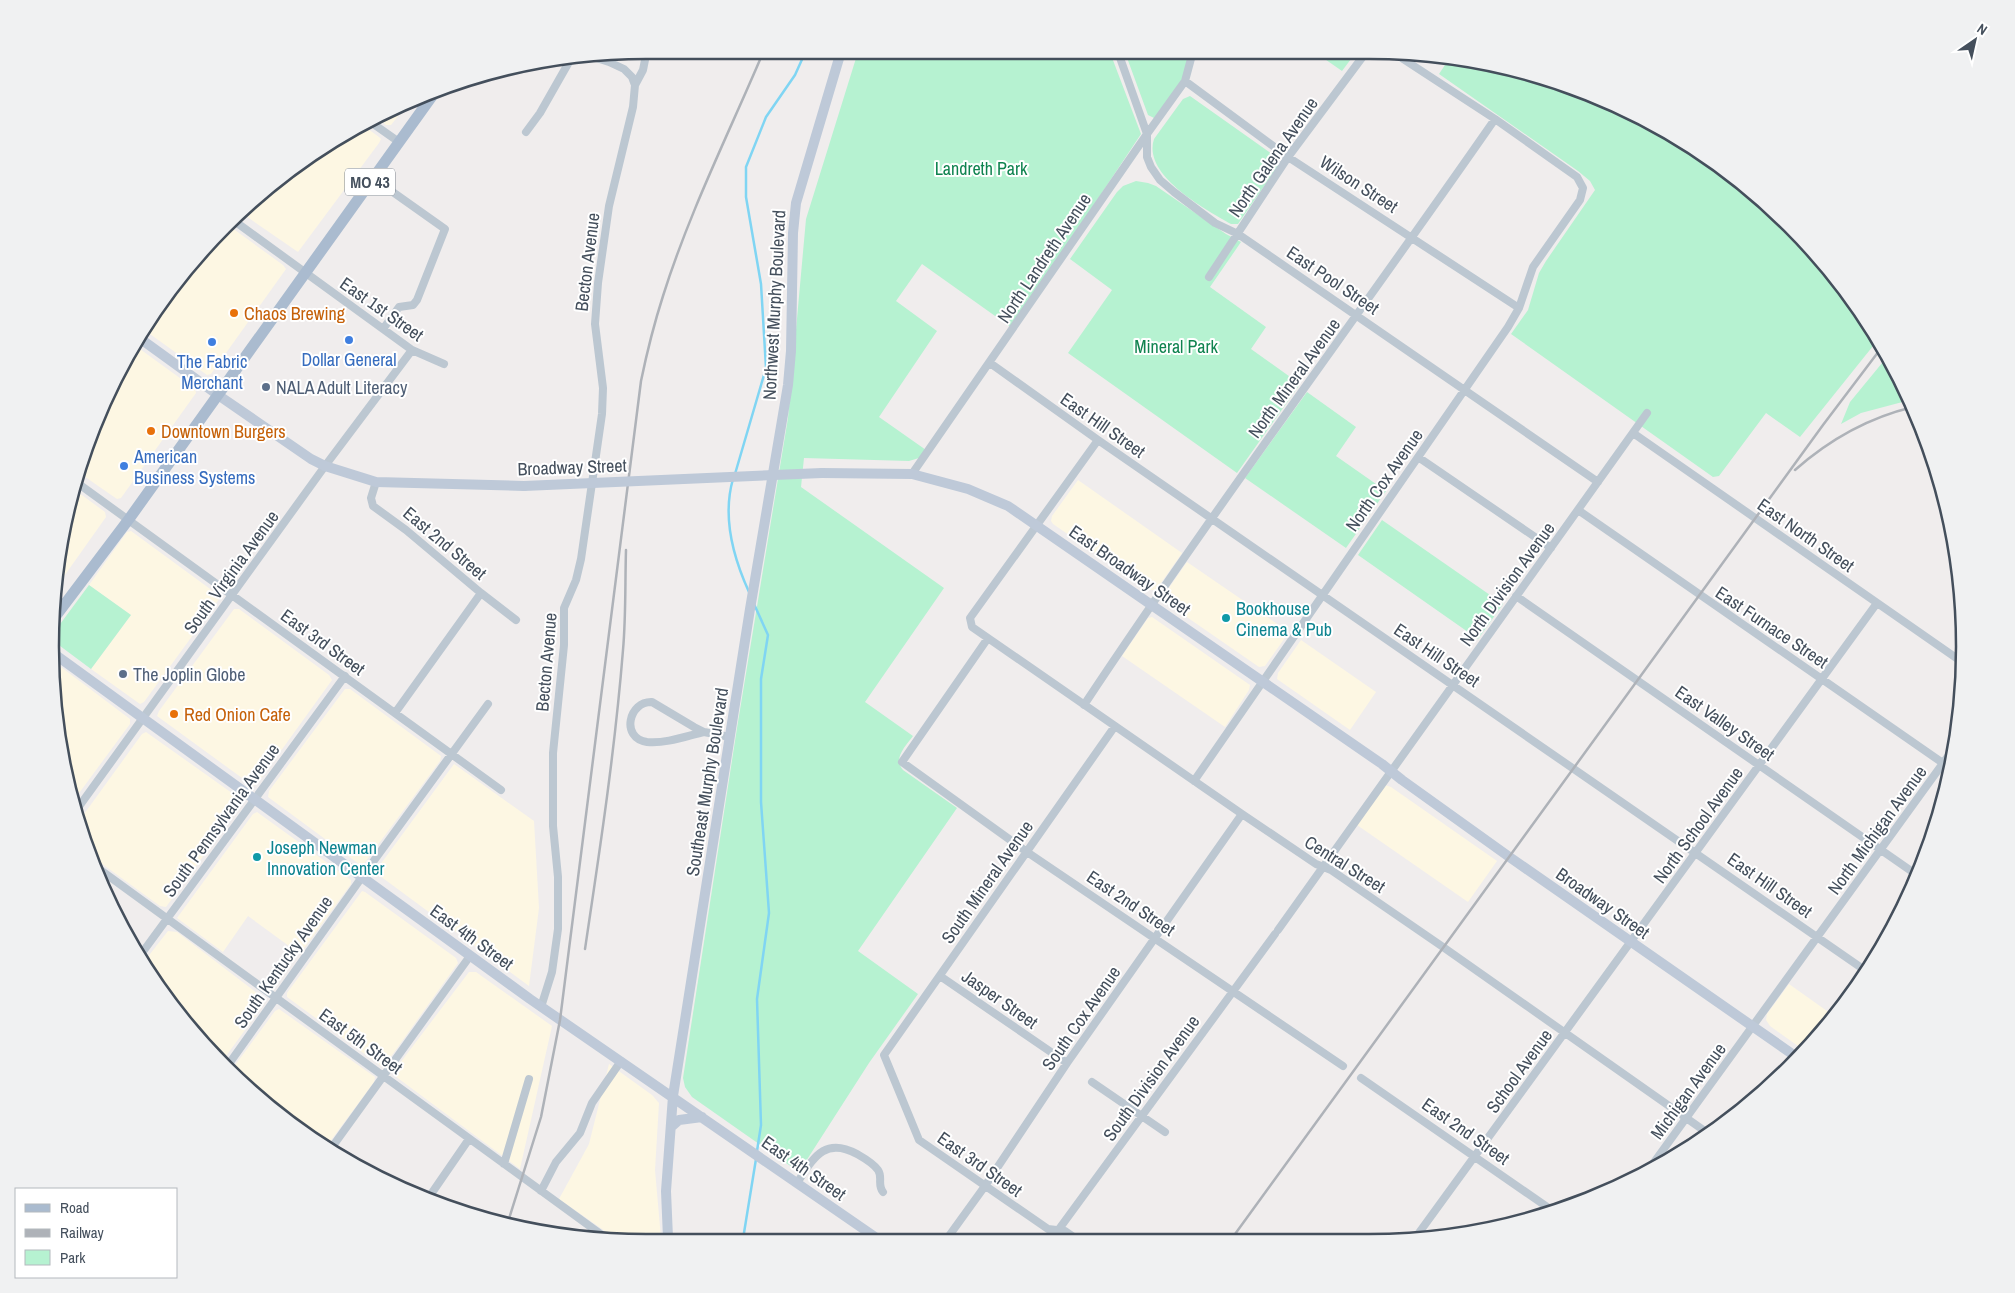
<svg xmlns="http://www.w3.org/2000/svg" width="2015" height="1293" font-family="'Archivo Narrow',sans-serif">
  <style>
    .commercial { fill: #fdf7e3 }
    .green { fill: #b6f2d1 }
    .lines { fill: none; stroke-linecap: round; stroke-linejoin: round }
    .stream { stroke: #80d5f3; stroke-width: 2.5 }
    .street { stroke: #bcc7d1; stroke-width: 8 }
    .secondary { stroke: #bec9d8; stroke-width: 10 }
    .primary { stroke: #aabbcf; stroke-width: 11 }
    .rail { stroke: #aeb2b8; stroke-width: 2.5 }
    .secondary-bridge { stroke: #bec9d8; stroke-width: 10 }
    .food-dot { fill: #e8710a; stroke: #fff; stroke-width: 2 }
    .shop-dot { fill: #3f7fe0; stroke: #fff; stroke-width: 2 }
    .service-dot { fill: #5c6f8a; stroke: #fff; stroke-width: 2 }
    .culture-dot { fill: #0f9aa8; stroke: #fff; stroke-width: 2 }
    .labels { text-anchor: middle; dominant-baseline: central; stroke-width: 4; stroke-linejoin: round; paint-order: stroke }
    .shield { fill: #fff; stroke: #7c848d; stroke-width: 1 }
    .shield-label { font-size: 16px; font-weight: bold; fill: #444f5c }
    .street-label { font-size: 18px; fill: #444f5c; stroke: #fff }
    .park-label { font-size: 18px; fill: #0f834f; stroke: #fff }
    .food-label { font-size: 18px; fill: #c56008; stroke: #fff; text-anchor: start }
    .shop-label { font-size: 18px; fill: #366cbe; stroke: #fff }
    .service-label { font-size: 18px; fill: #4e5e75; stroke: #fff; text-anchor: start }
    .culture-label { font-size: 18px; fill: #0d838f; stroke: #fff; text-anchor: start }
    .rim { fill: none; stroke: #444f5c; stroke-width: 2.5 }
  </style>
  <rect width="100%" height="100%" fill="#f0eded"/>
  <path class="commercial" d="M406,106l-15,19h-5l-7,-6z
    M364,126l15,11 2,2 -2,4 -81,109 -58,-40 13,-14 62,-47z
    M228,225l55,40 3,4 -75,105 -4,1 -64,-46 30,-46z
    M133,344l62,45 1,4 -75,105 -4,1 -39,-27 4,-18z
    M1078,480l104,73 -26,37h-7l-96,-66 -2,-3 1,-5z
    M75,490l30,22 1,5 -51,72z
    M131,531l86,63 3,4 -76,104 -4,2 -49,-35 40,-54 -42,-30 38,-53z
    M1187,562l102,70 -24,34 -6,1 -94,-65 -1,-7z
    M234,609h5l90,66 3,5 -75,104 -4,2 -96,-70 2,-5z
    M1152,617l98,68 -1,5 -24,37 -103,-71 26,-38z
    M1301,640l75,52 -26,38 -73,-51 1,-6z
    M53,661l77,58v5l-59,80 -16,-80z
    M345,689h5l91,67 -1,5 -77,104 -4,-1 -91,-67 1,-6z
    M146,732l93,66 3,5 -76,104 -6,-1 -66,-48 -15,-37 63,-87z
    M454,764l80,57 5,87 -10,78 -153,-113 1,-4z
    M1385,785l6,2 106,74 -29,41 -111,-77z
    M257,812l94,68v4l-51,70 -52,-38 -25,36 -46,-34 76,-104z
    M362,891l3,1 91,66 2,5 -73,102 -4,1 -94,-69v-4z
    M168,931l9,1 88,67 -1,5 -43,59 -23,-23 -55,-77z
    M469,972h7l76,54 -32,143 -125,-93 2,-9z
    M1789,984l45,32 -17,24 -12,11 -35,-25 -4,-6 1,-6z
    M279,1009l96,68 -1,5 -48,65 -73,-52 -23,-23 45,-61z
    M609,1064l43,31 7,8 -4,67 6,68h-46l-56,-39 30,-55z"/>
  <path class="green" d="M857,55h254l30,79 -129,194 -90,-64 -26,37 41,30 -58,86 47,33 -7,8 -10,3 -105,-3 -3,29 143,101 -79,114 48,34c-8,11 -20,22 -10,34l54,38 -99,143 60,43 -49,69 -70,109 -107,-75 -7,-10 -2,-9 54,-350 51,-310 18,-199z
    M1126,55h68l-14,39 -22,26 -10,-5z
    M1319,55h35l-12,16z
    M1451,56l109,26 72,29 130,87 80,85 35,58 -77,96 -34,-24 -47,63 -6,1 -202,-143 17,-24 11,-37 7,-12 49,-71 -5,-9 -12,-10 -139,-97z
    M1190,96l89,63 -1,7 -40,58h-7c-26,-15 -89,-49 -77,-85l29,-40z
    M1136,181l12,2 8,3 70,48 15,8 -31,45 56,40 -15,22 49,35 -63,89 -169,-120 44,-63 -42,-31 47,-67 6,-6z
    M1887,357l16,25 7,18 -49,13 -20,11 9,-22z
    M1307,392l49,35 -20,29 50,35 -40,57 -101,-70z
    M1382,520l121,84 -25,35 -120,-84z
    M89,585l42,30 -40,54 -39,-29v-5z"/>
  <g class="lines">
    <path class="stream" d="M735,474l31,-106 -5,-84 -15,-87v-30l20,-50 29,-42 9,-20
      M733,479c-11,38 0,78 16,113
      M754,604l14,31 -7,44v123l8,111 -12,86 4,126 -4,26
      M743,1239l13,-80"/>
    <path class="street" d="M1119,55l28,79v23l4,10 9,13 14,12 41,31 23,11 360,248
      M1185,81l103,76 231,151
      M635,85l8,-15 3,-15
      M372,123l27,19
      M526,132l14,-19 33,-58
      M373,178l72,51 -28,71 -4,5 -14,2 -16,22
      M233,220l179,130 32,14
      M1209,277l79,-120 76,-102
      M990,363l108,77 768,531
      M1633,433l329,229
      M1098,440l-128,178 2,9 270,187 74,50 15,6 112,77 266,187
      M1418,457l133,91
      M912,474l235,-340 38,-53 7,-26
      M76,482l425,308
      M376,482l-5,16 2,8 33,24 75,63 35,27
      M1578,510l372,258
      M1516,596l401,279
      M988,638l-86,124 125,90 316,214
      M1084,705c132,-199 275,-390 411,-586
      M395,713l86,-120
      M704,732c-17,4 -39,12 -57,10 -27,-4 -18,-41 5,-40l42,25 10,5 26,5
      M1194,781l314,-454 11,-19 14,-41 47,-67 3,-12 -6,-11 -82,-58 -98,-64
      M75,812l250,-346 87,-116
      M99,869l507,369
      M1278,930l369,-517
      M139,957l206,-281
      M940,976l127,87
      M541,1007l11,-35 6,-43v-52l-5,-51v-73l11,-108v-37l12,-28 5,-21 21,-145 1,-26 -8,-64 3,-41 11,-77 24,-99 2,-22 -3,-8 -8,-8 -15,-7 -22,-7
      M226,1068l136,-191 126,-173
      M1361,1078l192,133
      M1092,1082l73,50
      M330,1150l140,-194
      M504,1164l25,-85
      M1647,1172l307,-424
      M797,1183c16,-24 27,-47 60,-29 7,4 16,9 21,16 5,7 -1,15 5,22
      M541,1191l15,-29 24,-29 12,-30 29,-42
      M427,1200l42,-61
      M946,1240l39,-54 82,-123 175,-249
      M1051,1240l224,-306
      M1078,1240l-13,-9 -17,-2 -129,-89 -35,-85 231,-329
      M1413,1241l464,-638"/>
    <path class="secondary" d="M138,337l80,58 93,64 14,7 51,16 148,4
      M822,473l90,1 56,15 40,17 374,258 20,16 106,76 290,202
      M53,653l477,346 348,240
      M671,1127l8,-7 23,-3
      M668,1238l-2,-47 7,-95 77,-487 38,-224 3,-34 2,-118 3,-30 44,-148"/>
    <path class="primary" d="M52,621l77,-102 306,-427"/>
    <path class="rail" d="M1795,470c35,-31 72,-52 118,-63
      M585,949c15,-100 30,-199 38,-299 3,-33 2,-67 3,-100
      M508,1222l33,-105 19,-97 81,-639c6,-29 13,-57 22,-85 26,-83 65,-161 99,-241
      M1230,1241l593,-816 59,-78"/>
    <path class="secondary-bridge" d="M524,486l298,-13"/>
  </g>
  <g class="food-dot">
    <circle cx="234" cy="313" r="5"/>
    <circle cx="151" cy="431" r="5"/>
    <circle cx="174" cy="714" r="5"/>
  </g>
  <g class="shop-dot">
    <circle cx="349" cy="340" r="5"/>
    <circle cx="212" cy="342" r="5"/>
    <circle cx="124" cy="466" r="5"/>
  </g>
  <g class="service-dot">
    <circle cx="266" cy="387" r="5"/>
    <circle cx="123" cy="674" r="5"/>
  </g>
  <g class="culture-dot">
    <circle cx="1226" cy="618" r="5"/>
    <circle cx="257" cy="857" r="5"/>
  </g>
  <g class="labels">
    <rect class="shield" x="345" y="168.5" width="50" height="27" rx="4"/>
    <g class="shield-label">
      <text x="370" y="182">MO 43</text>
    </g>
    <g class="street-label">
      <text transform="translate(1273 157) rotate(-55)">North Galena Avenue</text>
      <text transform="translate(1359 184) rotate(33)">Wilson Street</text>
      <text transform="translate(1044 258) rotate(-56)">North Landreth Avenue</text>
      <text transform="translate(587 262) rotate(-83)">Becton Avenue</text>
      <text transform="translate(1333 280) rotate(34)">East Pool Street</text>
      <text transform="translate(774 305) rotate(-87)">Northwest Murphy Boulevard</text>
      <text transform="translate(382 309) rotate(35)">East 1st Street</text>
      <text transform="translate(1294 378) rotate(-54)">North Mineral Avenue</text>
      <text transform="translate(1103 425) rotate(35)">East Hill Street</text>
      <text transform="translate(572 467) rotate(-2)">Broadway Street</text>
      <text transform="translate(1384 480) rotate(-55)">North Cox Avenue</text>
      <text transform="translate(1806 535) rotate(35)">East North Street</text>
      <text transform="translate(445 543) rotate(40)">East 2nd Street</text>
      <text transform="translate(1130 570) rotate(35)">East Broadway Street</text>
      <text transform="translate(231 572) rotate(-54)">South Virginia Avenue</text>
      <text transform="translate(1507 584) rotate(-54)">North Division Avenue</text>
      <text transform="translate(1772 627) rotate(34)">East Furnace Street</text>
      <text transform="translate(323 642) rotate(36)">East 3rd Street</text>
      <text transform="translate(1437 655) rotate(34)">East Hill Street</text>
      <text transform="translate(546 662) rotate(-85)">Becton Avenue</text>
      <text transform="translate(1725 723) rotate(35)">East Valley Street</text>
      <text transform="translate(707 782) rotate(-81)">Southeast Murphy Boulevard</text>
      <text transform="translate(221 820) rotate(-54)">South Pennsylvania Avenue</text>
      <text transform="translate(1698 825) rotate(-54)">North School Avenue</text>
      <text transform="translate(1877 830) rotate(-54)">North Michigan Avenue</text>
      <text transform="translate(1345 864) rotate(32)">Central Street</text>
      <text transform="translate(987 882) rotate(-55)">South Mineral Avenue</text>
      <text transform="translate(1770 885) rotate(35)">East Hill Street</text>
      <text transform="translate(1131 903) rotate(34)">East 2nd Street</text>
      <text transform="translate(1603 903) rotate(35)">Broadway Street</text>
      <text transform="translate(472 937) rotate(36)">East 4th Street</text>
      <text transform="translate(283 962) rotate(-55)">South Kentucky Avenue</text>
      <text transform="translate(1000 999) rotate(35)">Jasper Street</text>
      <text transform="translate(1081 1018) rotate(-55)">South Cox Avenue</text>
      <text transform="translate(361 1041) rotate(36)">East 5th Street</text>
      <text transform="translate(1519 1071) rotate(-54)">School Avenue</text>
      <text transform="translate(1151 1078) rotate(-54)">South Division Avenue</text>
      <text transform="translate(1688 1091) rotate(-54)">Michigan Avenue</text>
      <text transform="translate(1466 1131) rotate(35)">East 2nd Street</text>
      <text transform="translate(980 1164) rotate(35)">East 3rd Street</text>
      <text transform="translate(804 1168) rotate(35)">East 4th Street</text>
    </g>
    <g class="park-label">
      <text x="981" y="168">Landreth Park</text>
      <text x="1176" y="346">Mineral Park</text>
    </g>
    <g class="food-label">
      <text x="244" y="313">Chaos Brewing</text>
      <text x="161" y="431">Downtown Burgers</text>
      <text x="184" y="714">Red Onion Cafe</text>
    </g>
    <g class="shop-label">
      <text x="349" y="359">Dollar General</text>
      <text x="212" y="361">The Fabric<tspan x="212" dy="21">Merchant</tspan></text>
      <text x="134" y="456" text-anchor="start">American<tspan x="134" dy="21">Business Systems</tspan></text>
    </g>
    <g class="service-label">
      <text x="276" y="387">NALA Adult Literacy</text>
      <text x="133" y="674">The Joplin Globe</text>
    </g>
    <g class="culture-label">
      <text x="1236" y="608">Bookhouse<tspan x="1236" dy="21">Cinema &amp; Pub</tspan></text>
      <text x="267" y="847">Joseph Newman<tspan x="267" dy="21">Innovation Center</tspan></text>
    </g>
  </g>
  <path d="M0 0H2015V1293H0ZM646 59H1369A587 587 0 0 1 1956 646V647A587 587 0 0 1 1369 1234H646A587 587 0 0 1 59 647V646A587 587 0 0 1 646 59Z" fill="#f0f1f2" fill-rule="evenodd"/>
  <path class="rim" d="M646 59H1369A587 587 0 0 1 1956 646V647A587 587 0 0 1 1369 1234H646A587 587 0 0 1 59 647V646A587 587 0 0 1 646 59Z"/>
  <rect x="15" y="1188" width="162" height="90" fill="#ffffff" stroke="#b4b9be"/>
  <rect x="25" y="1204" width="25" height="8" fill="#aabbcf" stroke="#b4b9be"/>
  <text x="60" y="1213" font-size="15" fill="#444f5c">Road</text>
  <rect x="25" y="1229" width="25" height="8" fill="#aeb2b8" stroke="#b4b9be"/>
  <text x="60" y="1238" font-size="15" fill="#444f5c">Railway</text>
  <rect x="25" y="1250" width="25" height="15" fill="#b6f2d1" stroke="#b4b9be"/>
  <text x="60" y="1263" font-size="15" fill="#444f5c">Park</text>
  <g transform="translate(1975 40) rotate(34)" stroke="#ffffff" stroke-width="4" paint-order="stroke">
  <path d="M0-4L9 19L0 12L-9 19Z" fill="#444f5c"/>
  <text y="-8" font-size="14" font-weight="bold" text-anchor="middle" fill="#444f5c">N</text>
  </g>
</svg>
